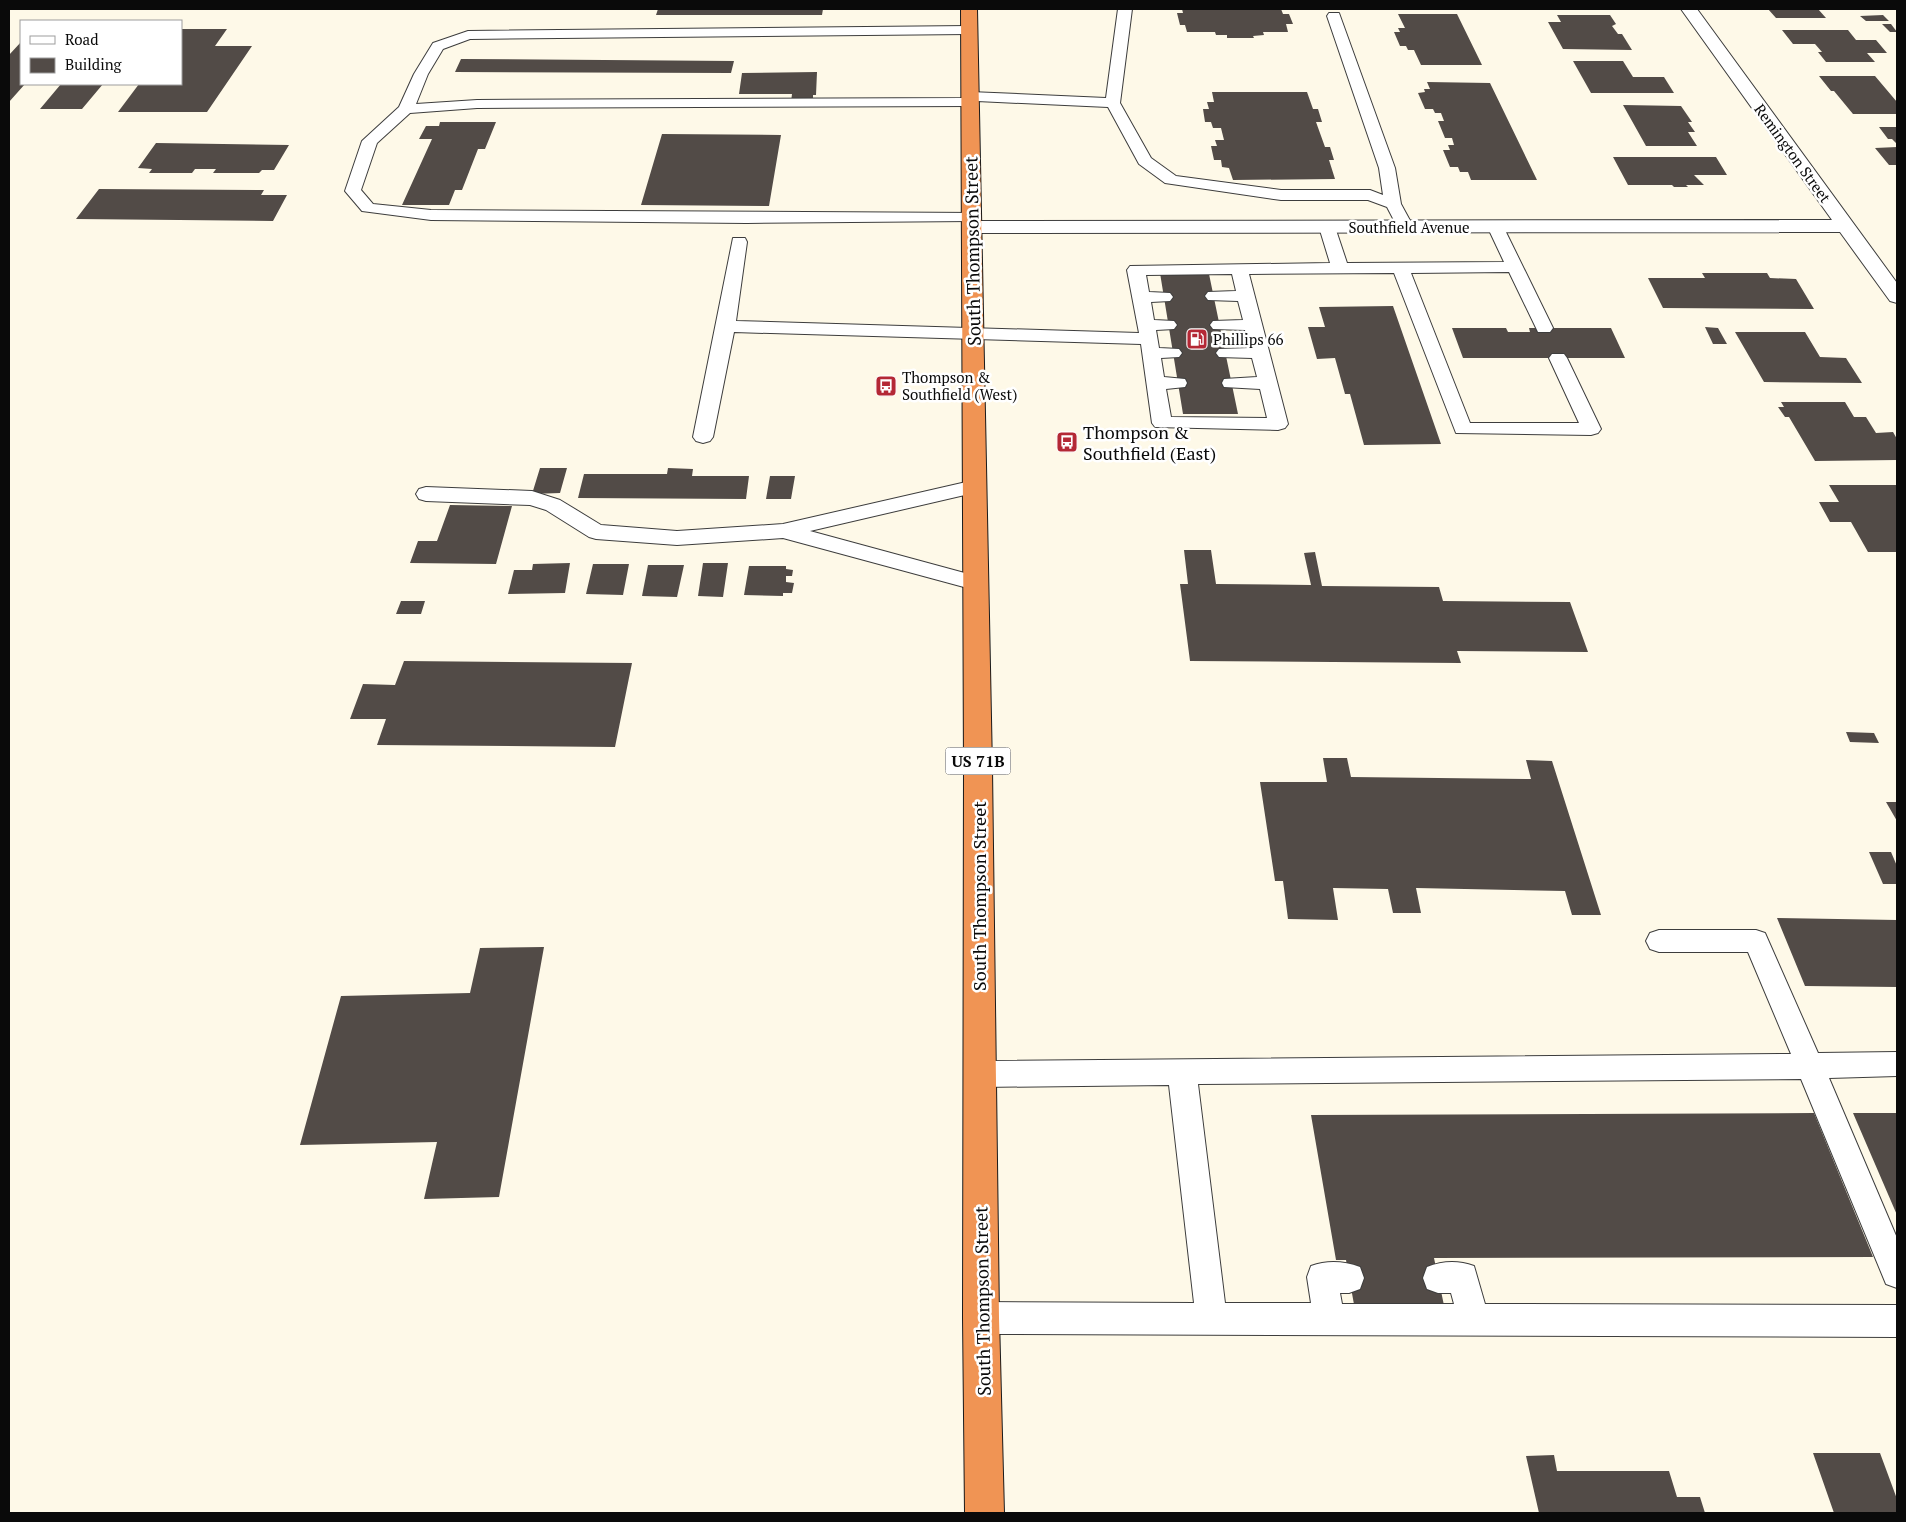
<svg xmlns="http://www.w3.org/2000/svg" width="1906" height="1522" font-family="'PT Serif',serif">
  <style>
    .building { fill: #524b47 }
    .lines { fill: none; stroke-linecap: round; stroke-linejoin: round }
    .lane-casing { stroke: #3d3d3d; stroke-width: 2 }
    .street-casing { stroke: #3d3d3d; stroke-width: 2 }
    .highway-casing { stroke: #1b1b1b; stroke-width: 2 }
    .lane { fill: #fff; fill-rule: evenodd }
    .street { fill: #fff; fill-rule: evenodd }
    .highway { fill: #f09454; fill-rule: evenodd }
    .labels { text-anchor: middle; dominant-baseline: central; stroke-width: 5; stroke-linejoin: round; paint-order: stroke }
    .far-street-label { font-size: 15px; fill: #0a0a0a; stroke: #fff }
    .far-poi-label { font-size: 15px; fill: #0a0a0a; stroke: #fff; text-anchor: start }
    .shield { fill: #fff; stroke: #545454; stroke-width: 1 }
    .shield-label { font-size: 16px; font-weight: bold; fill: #0a0a0a }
    .street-label { font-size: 18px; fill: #0a0a0a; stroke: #fff }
    .poi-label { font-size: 18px; fill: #0a0a0a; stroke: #fff; text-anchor: start }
  </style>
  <rect width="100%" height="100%" fill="#fef9e8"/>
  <path class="building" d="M658,9h165l-1,6h-166z
    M1182,9h99l2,5h6l4,10h-7l2,8h-25l1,3 -11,1 1,2h-27v-3h-11l-1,-3h-28l-2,-7h-5l-3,-12h6z
    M1768,9h50l8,9h-50z
    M1398,14h59l25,51h-61l-7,-15h-6l-2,-4h-6l-6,-14h6l-2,-4h7z
    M1557,15h53l6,9 -4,2 6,8h4l10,16 -69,-1 -15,-27h13z
    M1883,15l6,6h-23l-6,-5z
    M1882,24h9l6,8h-7z
    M181,29h46l-12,17h37l-45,66h-89l21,-28h42z
    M1782,30h66l8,10h20l11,13h-20l8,9h-49l-8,-10h4l-7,-8h-22z
    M21,42v42h4l-16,18v-47z
    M461,59l273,2 -3,12 -276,-1z
    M1573,61h50l10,16h31l10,16h-83z
    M817,72l-1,23h-3v6l-22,1 1,-8h-53l3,-21z
    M1819,76h56l22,26v12h-44l-19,-23h-3z
    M1427,82l63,1 47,97h-66l-3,-8h-8l-2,-5h-8l-7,-17h7l-2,-5h6l-2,-7h-7l-7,-17h6l-3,-8h-6l-2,-4h-8l-7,-16 7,-1 -1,-3h6z
    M61,84h42l-21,25h-42z
    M1212,92h95l6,17h5l4,13h-6l9,25h5l4,13h-5l6,19 -102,1 -4,-12 -7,-1 -1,-7h-7l-3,-14h6l-2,-6h9l-3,-12h-8l-2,-6h-6l-2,-13h6l-2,-7h7z
    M1623,105l58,1 11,16h-4l7,10h-7l9,14h-51z
    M440,122h56l-11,27h-7l-16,41h-7l-6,15h-47l30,-66h-13l7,-13h13z
    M1879,127h18v17l-5,-5h-4z
    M662,134l119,1 -12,71 -128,-1z
    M156,143l133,2 -15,25h-12l-3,3h-46l3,-4h-21l-3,4h-43l3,-4 -14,-1z
    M1897,147v18h-8l-14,-17z
    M1613,157h103l11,18h-33l10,10h-18l2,2h-14l-2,-2h-44z
    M99,189l165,1 -3,5h26l-14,26 -197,-2z
    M1160,273l49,1 29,140h-55z
    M1702,273h65l3,5 26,1 18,30 -151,-1 -15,-30h57z
    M1393,306l48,138 -77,1 -14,-51h-5l-10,-36 -18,1 -9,-32h17l-6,-20z
    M1705,327l13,1 9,16h-14z
    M1452,328h54l2,4h22l-1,-4h82l14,30h-162z
    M1735,332h70l15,25 26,1 16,25 -98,-1z
    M1781,402h64l9,15h12l10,16 17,-1 4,7v21l-82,1 -26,-44h-4l-7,-10h6z
    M540,468h27l-7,25 -28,1z
    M668,468l25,1 -1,7h57l-3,23 -168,-1 6,-24h83z
    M770,476h25l-4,23h-25z
    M1829,485h68v67h-29l-17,-30h-21l-11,-20h20z
    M450,505l62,1 -16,58 -86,-1 8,-22h19z
    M1184,550h27l5,34 95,1 -7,-32 11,-1 7,34 117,1 4,14 127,1 18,50 -131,-1 4,12 -271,-2 -10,-77h8z
    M570,563l-5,30 -57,1 6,-24h18l1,-6z
    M703,563h25l-5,34 -25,-1z
    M593,564h36l-6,31 -37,-1z
    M648,565h36l-7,32 -35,-1z
    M749,566h37v3l7,1 -1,6h-6v6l8,1 -2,10h-9v3l-39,-1z
    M401,601h24l-4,13h-25z
    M404,661l228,2 -17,84 -238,-2 9,-26h-36l13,-35 32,1z
    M1846,732l28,1 5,10 -29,-1z
    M1323,758h24l4,19 180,2 -5,-19 26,1 49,154h-29l-7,-24 -149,-3 5,25h-28l-5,-24 -55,-1 5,32 -50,-1 -5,-38h-8l-15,-99h67z
    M1886,802h11v19z
    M1869,852h22l6,14v18h-14z
    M1777,918l120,2v67l-92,-1z
    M544,947l-45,250 -75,2 13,-57 -137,3 41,-149 129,-3 10,-45z
    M1814,1113l59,144 -439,1 11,52h-90l-9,-50h-10l-25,-145z
    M1853,1113h44v102z
    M1813,1453h67l17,46v14h-63z
    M1554,1455l3,16h112l8,26h23l5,16h-166l-13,-57z"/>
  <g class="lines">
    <g class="lane-casing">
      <path id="lane" d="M1118,9h14l-12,94 31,55 25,18 105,14h89l13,5 -4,-27 -52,-152 2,-3h10l56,155 6,36 12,22 -2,4h-12l-12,-23 -19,-7h-87l-116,-17 -26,-19 -31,-57 -131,-6 -2,4 -5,1 -493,2 -67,5 -33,30 -16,47 12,14 58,6 547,3 2,3 -2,3 -6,2 -225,2 -316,-3 -69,-9 -17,-20 17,-50 37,-34 15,-33 19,-31 35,-12 501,-5 7,4 -7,4 -499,5 -27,10 -15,25 -12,30 61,-4 487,-2 1,-5 5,-1 136,6z
        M1327,222l6,1 2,4 12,36 157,-1 -16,-34 2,-4h12l51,104 -3,4h-12l-29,-60 -98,1 59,150h109l-30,-65 3,-4h12l3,4 34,71 -3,4 -7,2 -135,-2 -62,-160 -145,1 39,150 -3,4 -7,2 -123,-3 -3,-4 -11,-79 -407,-12 -21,105 -3,4 -7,2 -7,-2 -3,-4 40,-199h12l2,4 -11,79 403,12 -12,-63 3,-4 200,-3 -11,-36 2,-4zM1232,274l4,17 -28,1 -3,4 3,4 30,1 5,19 -30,1 -3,4 3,4 32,1 5,18 -31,1 -3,4 3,4 33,1 5,19 -33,2 -2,4 2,4 36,2 7,29 -96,-1 -5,-28 19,-2 2,-4 -2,-4 -21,-2 -3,-19 18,-1 3,-4 -3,-4 -20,-1 -3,-18 18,-1 3,-4 -3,-4 -20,-1 -3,-18 19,-1 3,-4 -3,-4 -21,-1 -3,-17z
        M975,480l7,1 3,5 -3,5 -172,40 173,47 3,5 -3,5 -8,2 -192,-52 -106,7 -81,-6 -7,-2 -43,-27 -16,-5 -104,-4 -7,-2 -3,-5 3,-5 7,-2 106,4 28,9 41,25 76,6 106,-7z
        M1659,930h97l9,3 53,120 79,-1v24l-68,2 68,160v50l-11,-4 -85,-205 -603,5 27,219h86l-4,-26 4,-11c16,-6 33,-5 49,1l4,11 -4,11 -11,4h-9l2,11h112l-3,-11h-13l-11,-4 -4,-11 4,-11c15,-6 31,-7 47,-1l11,38 412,1v32l-916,-3 -11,-5 -5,-11 5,-11 11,-5 213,1 -25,-218 -188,2 -10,-4 -4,-9 4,-9 10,-4 810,-7 -43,-102h-89l-9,-3 -4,-8 4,-8z"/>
    </g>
    <g class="street-casing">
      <path id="street" d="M1681,9h16l200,274v20l-7,-2 -50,-69 -868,1 -7,-2 -3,-4 3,-4 7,-2 860,-1z"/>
    </g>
    <g class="highway-casing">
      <path id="highway" d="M961,9h16l15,759 7,550 5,195h-39l-2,-195 1,-550z"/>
    </g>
    <use href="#lane" class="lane"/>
    <use href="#street" class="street"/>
    <use href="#highway" class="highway"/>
  </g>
  <defs>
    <g id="fuel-square" transform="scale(1.125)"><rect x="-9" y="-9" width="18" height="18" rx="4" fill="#b42835" stroke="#fff"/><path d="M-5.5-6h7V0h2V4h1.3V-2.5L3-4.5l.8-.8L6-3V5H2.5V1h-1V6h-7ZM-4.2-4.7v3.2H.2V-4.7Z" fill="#fff"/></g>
    <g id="bus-square" transform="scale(1.125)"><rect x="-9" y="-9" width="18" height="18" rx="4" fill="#b42835" stroke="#fff"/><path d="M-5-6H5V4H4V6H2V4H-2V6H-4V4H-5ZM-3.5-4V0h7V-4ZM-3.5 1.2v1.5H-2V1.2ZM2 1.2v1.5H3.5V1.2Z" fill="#fff"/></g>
  </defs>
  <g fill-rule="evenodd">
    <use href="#fuel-square" x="1197" y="339"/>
    <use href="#bus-square" x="886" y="386"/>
    <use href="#bus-square" x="1067" y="442"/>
  </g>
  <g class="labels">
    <g class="far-street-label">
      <text transform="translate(1793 153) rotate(54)">Remington Street</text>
      <text x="1409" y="227">Southfield Avenue</text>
    </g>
    <g class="far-poi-label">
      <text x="1213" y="339">Phillips 66</text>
      <text x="902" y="377">Thompson &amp;<tspan x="902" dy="17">Southfield (West)</tspan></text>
    </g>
    <rect class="shield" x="945.5" y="747.5" width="65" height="27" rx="4"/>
    <g class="shield-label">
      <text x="978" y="761">US 71B</text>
    </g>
    <g class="street-label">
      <text transform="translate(972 251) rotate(-91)">South Thompson Street</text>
      <text transform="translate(979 896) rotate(-90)">South Thompson Street</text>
      <text transform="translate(982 1301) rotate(-91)">South Thompson Street</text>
    </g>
    <g class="poi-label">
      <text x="1083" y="432">Thompson &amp;<tspan x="1083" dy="21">Southfield (East)</tspan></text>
    </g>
  </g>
  <rect width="1906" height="1522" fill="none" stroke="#0a0a0a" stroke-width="20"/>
  <rect x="20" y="20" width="162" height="65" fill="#ffffff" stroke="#9d9d9d"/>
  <rect x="30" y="36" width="25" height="8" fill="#ffffff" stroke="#9d9d9d"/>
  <text x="65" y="45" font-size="15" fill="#0a0a0a">Road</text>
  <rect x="30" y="58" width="25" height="15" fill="#524b47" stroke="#9d9d9d"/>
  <text x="65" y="70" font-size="15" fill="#0a0a0a">Building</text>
</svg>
